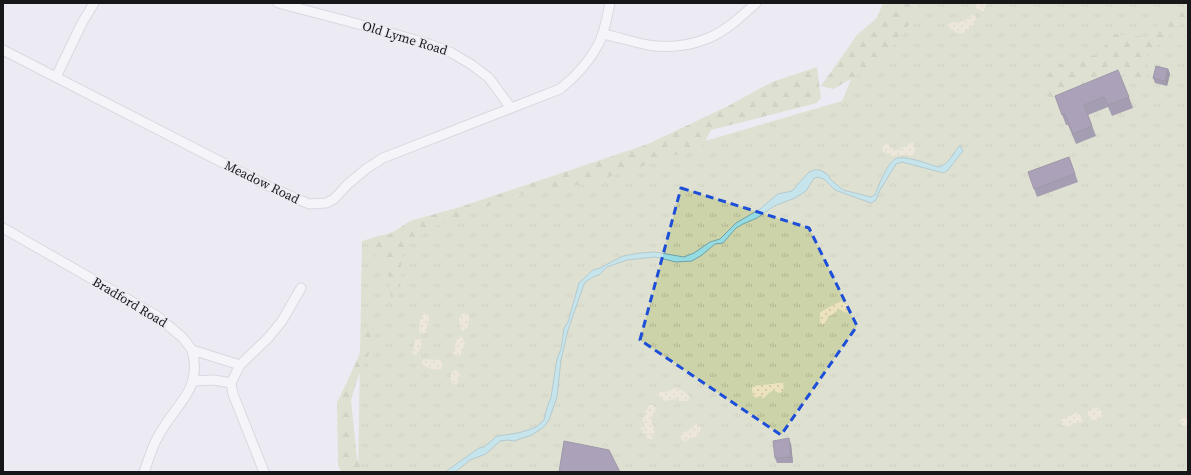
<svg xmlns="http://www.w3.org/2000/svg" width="1191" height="475" font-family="'Source Serif 4',serif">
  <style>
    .grass { fill: url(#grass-tufts) }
    .forest { fill: url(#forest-firs) }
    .sand { fill: url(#sand-dots) }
    .water { fill: #95dce2; stroke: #6fa1a6 }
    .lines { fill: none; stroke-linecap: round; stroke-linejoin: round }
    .minor-casing { stroke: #c2c0c9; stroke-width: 11 }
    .minor { stroke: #fff; stroke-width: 9 }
    .wall { fill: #4f3f63 }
    .shaded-wall { fill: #403350 }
    .building { fill: #5c4973; stroke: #403350 }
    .marked { fill: none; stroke: #1d4ed8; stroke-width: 3; stroke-dasharray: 8 5; stroke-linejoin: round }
    .labels { text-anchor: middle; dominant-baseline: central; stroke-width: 4; stroke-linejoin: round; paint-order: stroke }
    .street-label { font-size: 13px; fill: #171619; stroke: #ecebf3 }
  </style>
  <defs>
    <pattern id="grass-tufts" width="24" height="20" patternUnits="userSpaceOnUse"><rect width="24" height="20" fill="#cdd3a8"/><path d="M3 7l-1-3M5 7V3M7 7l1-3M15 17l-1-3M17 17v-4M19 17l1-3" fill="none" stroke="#afb490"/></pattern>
    <pattern id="forest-firs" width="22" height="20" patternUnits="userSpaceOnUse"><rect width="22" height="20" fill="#cdd3a8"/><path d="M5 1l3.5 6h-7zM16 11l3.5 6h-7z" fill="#afb490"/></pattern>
    <pattern id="sand-dots" width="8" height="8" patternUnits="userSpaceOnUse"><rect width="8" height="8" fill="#ece3bd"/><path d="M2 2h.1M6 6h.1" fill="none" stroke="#cac2a2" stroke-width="1.8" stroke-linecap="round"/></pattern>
  </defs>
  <rect width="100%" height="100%" fill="#ecebf3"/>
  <path class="grass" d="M883,3h305v469h-830l4,-231 480,-140z"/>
  <path class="forest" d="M888,3h30l-1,9 -19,29 -27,27 -38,21 -12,-3 36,-51 29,-25z
    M1177,9h11v8l-29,28 -13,7 2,22 -10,10 -12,-12 -71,27 -9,-4c-1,-4 -2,-9 -1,-13 5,-21 35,-25 54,-27l13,-21 36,3 18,-22z
    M1188,31v18l-9,-6z
    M817,67l4,31 -4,5 -106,27 -8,16 -109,36 -76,13 -82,31 -34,23 -2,40 -9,11 -2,-23 -17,-31 38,-25 50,-14 188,-63 80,-38 44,-24z
    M370,318l7,2 -4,24 -16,36 -6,20 6,59 6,13h-22l-3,-7 -1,-62 21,-45z"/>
  <path class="sand" d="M976,3h12l-4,5v4l-8,-4z
    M973,14l3,3 -2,7 -11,9h-7l-8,-8 2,-3c13,1 13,0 23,-8z
    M911,142l3,2 1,10c-5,3 -16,0 -23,2l-9,-5 -1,-4 4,-3 4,1v2l4,3h5l2,-2 5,-1z
    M841,301l8,5v4l-3,3 -7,-4 -7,6 -4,1 -2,7 -4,1 -2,-2v-9l2,-2z
    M424,313h3c4,5 0,12 -1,19l-4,2 -3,-3c1,-7 0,-13 5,-18z
    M463,313h3l3,2 -1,12 -5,4 -2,-1 -2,-11z
    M462,337l3,6 -4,11 -2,2 -6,-2 4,-16z
    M415,339h6c2,6 -1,11 -5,16l-4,-2z
    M424,359l16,1 3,2 -2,7c-7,2 -16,-1 -20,-7z
    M456,370l4,5 -4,10 -3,-1c-4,-5 -3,-8 0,-13z
    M779,383h4c1,5 1,7 -3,10l-4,-1 -2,-2 -5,3 -5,5h-2l-1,-2h-1l-3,2 -4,-2 -1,-7 1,-3z
    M675,388c6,0 11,5 15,9l-3,4h-8l-1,-3 -13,3 -7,-6 2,-3h6z
    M649,405h5l2,4 -5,10 4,13 -4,4 2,3h-1l-7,-1 3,-4 -2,-1h-4l2,-2 -3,-2v-2l4,1 -1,-6 -2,-2 4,-7 -1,-3h2z
    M1098,407l5,6v3l-7,4h-4l-4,-5v-4z
    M1077,412l3,2 3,6 -3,3h-7l-5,4 -6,-2 -1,-3v-2z
    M1188,416v8l-2,2h-3l-3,-4 1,-3z
    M696,424l5,3 -1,5 -5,6 -4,-1 -6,5 -4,-3v-6l7,-2z"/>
  <path class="water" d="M960,145l3,6 -15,19 -4,3 -42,-11 -6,2 -16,26 -4,10 -5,3 -36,-13 -11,-11 -7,-2 -3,1 -8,13 -11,7 -21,8 -17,12 -14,6 -7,4 -13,15 -8,1 -13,11 -10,6 -16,1 -21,-5 -28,3 -20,7 -8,8 -4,1 -10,6 -2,5 -15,43 -7,30 -4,37 -8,23 -5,7 -12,8 -18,6 -6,-1 -8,1 -14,13 -16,6 -15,12h-10l34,-24 5,-1 13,-11 21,-3 10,-3 8,-3 8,-7 2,-9 5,-14 6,-38 4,-10 3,-21 4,-6 11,-39 14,-13 7,-2 23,-12 17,-3 15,-1 29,5 10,-4 16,-11 10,-3 16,-16 24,-14 18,-15 14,-3 17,-19 5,-2h6l7,4 4,6 12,10 28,7 4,-2c4,-10 11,-30 20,-36 8,-5 33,5 43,8 11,-2 15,-14 22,-22z"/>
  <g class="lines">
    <g class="minor-casing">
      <path id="minor" d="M278,3l99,26 52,15 23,9 20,12 17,13 22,30
        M603,34c14,3 30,8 45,11 19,3 40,1 58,-6 19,-7 36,-23 50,-36
        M3,50l263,135 43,19 17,-1 8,-4 14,-15 18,-15 17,-11 177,-69c15,-12 29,-27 38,-44 7,-13 9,-28 12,-42
        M56,77l26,-54 12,-20
        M3,228l154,88 26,22 9,12 48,15
        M194,381l20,-1 17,3
        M144,472c5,-13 8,-26 15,-37 17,-32 44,-45 33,-85
        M264,472l-31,-78 -2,-11 9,-18 28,-27 14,-17 19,-33"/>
    </g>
    <use href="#minor" class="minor"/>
  </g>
  <path class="wall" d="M1168,69l2,5 -3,12 -12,-3 -2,-5z
    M1055,96l74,1 4,11 -21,8 -4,-9 -20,8 8,21 -20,8 -8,-19h-2z
    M1069,157l9,25 -41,15 -9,-25z
    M791,444l2,19h-16l-2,-5z"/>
  <path class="shaded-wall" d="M1168,69l2,5 -3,12 -2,-5z
    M789,438l2,6 2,19 -2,-6z"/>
  <path class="building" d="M1156,66l12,3 -3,12 -12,-3z
    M1118,70l11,27 -21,8 -4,-8 -20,8 8,21 -19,8 -8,-20 -3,1 -7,-19z
    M1069,157l6,17 -41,15 -6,-17z
    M789,438l2,19 -16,1 -2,-17z
    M564,441l45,9 11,22h-61z"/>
  <path d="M0 0H1191V475H0ZM681,188l128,40 48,98 -76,109 -141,-95z" fill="#ecebf3" fill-opacity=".55" fill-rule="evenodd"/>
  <path class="marked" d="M681,188l128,40 48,98 -76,109 -141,-95z"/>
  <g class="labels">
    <g class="street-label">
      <text transform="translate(405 38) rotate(17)">Old Lyme Road</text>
      <text transform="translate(262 182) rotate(26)">Meadow Road</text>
      <text transform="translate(130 302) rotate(31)">Bradford Road</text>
    </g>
  </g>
  <rect width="1191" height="475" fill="none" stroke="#171619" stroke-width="8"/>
</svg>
